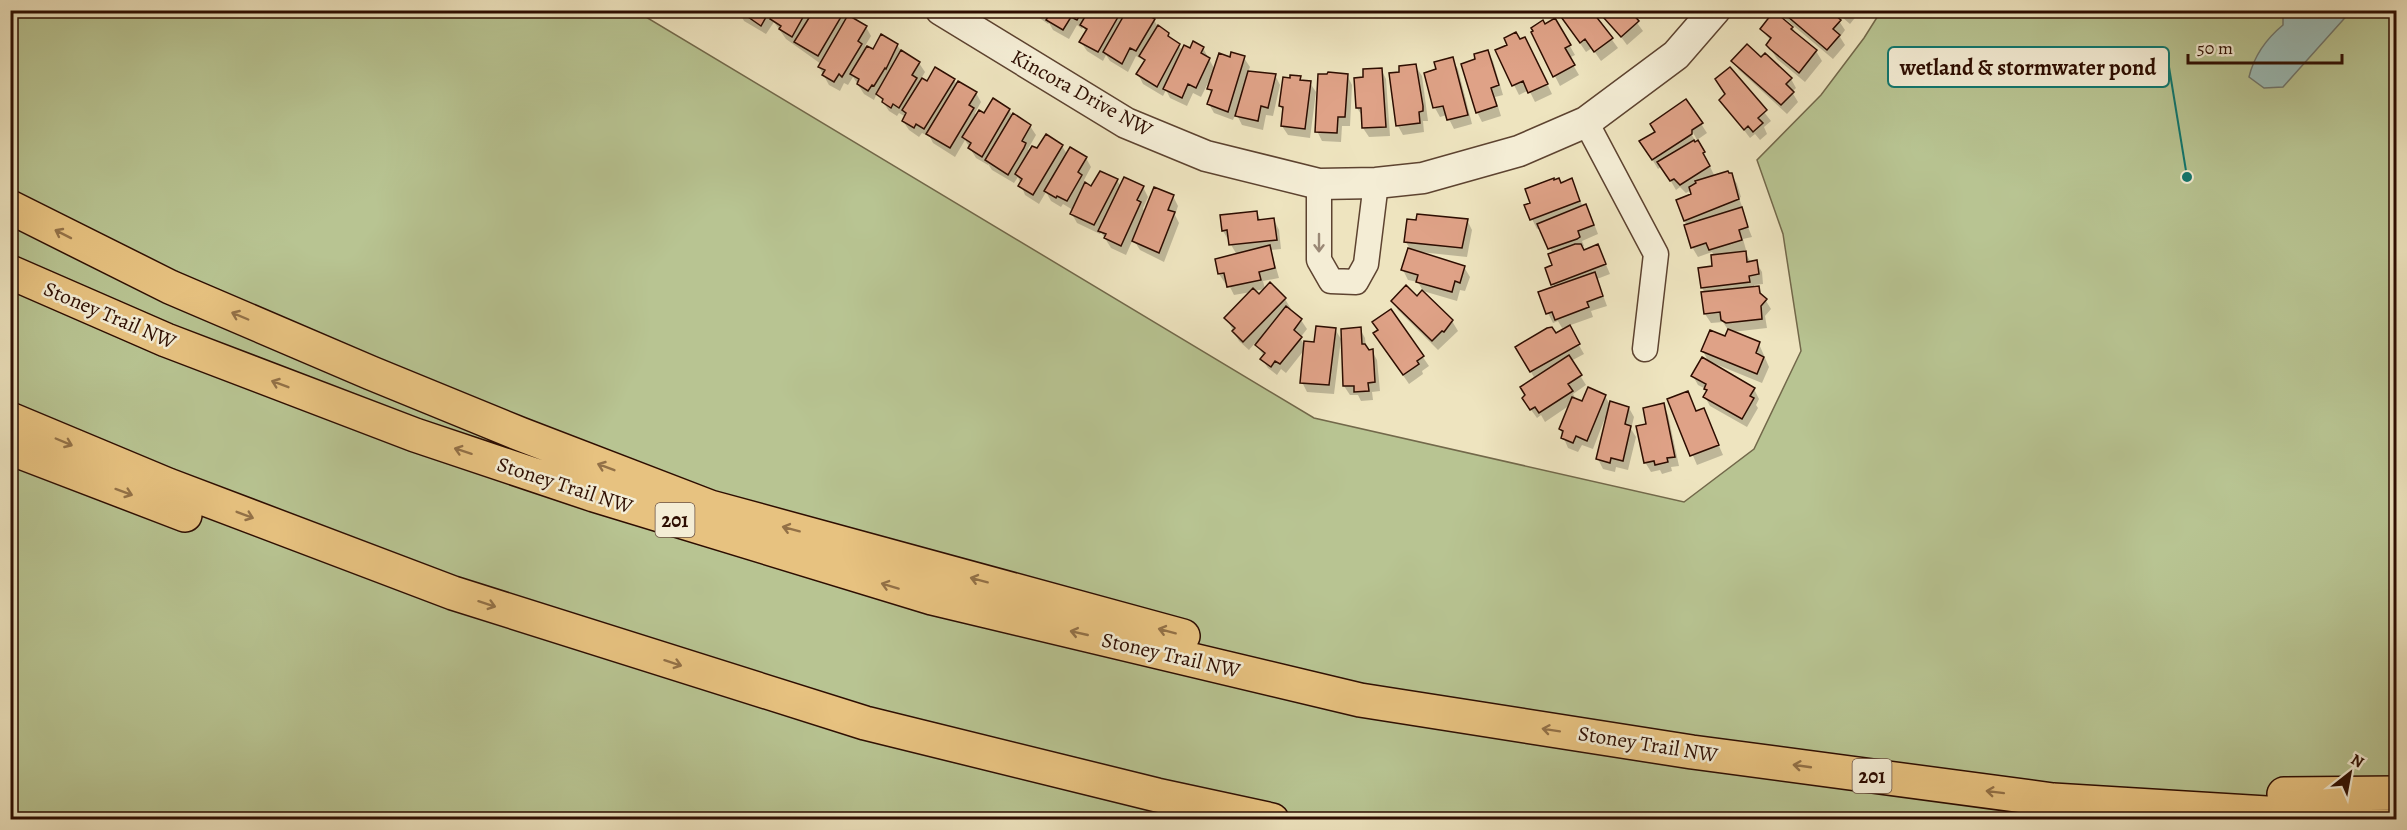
<svg xmlns="http://www.w3.org/2000/svg" width="2407" height="830" font-family="Alegreya,serif">
  <style>
    .green { fill: #b8c492; stroke: #72684a; stroke-width: 1.5 }
    .water { fill: #9bbdb9; stroke: #6f776f; stroke-width: 1.5 }
    .shadow { fill: #0003 }
    .building { fill: #dfa287; stroke: #2d0d01; stroke-width: 1.5 }
    .lines { fill: none; stroke-linecap: round; stroke-linejoin: round }
    .minor-casing { stroke: #5d4330; stroke-width: 27 }
    .tertiary-casing { stroke: #5d4330; stroke-width: 33 }
    .motorway-casing { stroke: #2d0d01; stroke-width: 36 }
    .minor { stroke: #f4edd5; stroke-width: 24 }
    .tertiary { stroke: #f4edd5; stroke-width: 30 }
    .motorway { stroke: #e7c280; stroke-width: 33 }
    .oneway { stroke: #937147 }
    .oneway2 { stroke: #9a8876 }
    .labels { text-anchor: middle; dominant-baseline: central; stroke-width: 5; stroke-linejoin: round; paint-order: stroke }
    .shield { fill: #f4edd5; stroke: #695041; stroke-width: 1.5 }
    .shield-label { font-size: 20px; font-weight: bold; fill: #2d0d01 }
    .street-label { font-size: 21px; fill: #2d0d01; stroke: #f4edd5 }
    .leader { fill: none; stroke: #0f766e; stroke-width: 2 }
    .callout-dot { fill: #0f766e; stroke: #f4edd5; stroke-width: 2 }
    .callout { fill: #f4edd5; stroke: #0f766e; stroke-width: 2 }
    .callout-label { font-size: 22px; text-anchor: middle; font-weight: bold; fill: #2d0d01 }
  </style>
  <rect width="100%" height="100%" fill="#eee4bf"/>
  <filter id="stains"><feTurbulence type="fractalNoise" baseFrequency=".00333" numOctaves="4"/><feColorMatrix values="0 0 0 0 .2 0 0 0 0 .09 0 0 0 0 .02 0 0 0 .5 -.17"/></filter>
  <radialGradient id="worn" r=".72"><stop offset=".6" stop-color="#630" stop-opacity="0"/><stop offset="1" stop-color="#630" stop-opacity=".3"/></radialGradient>
  <path class="green" d="M10,11h626l678,407 370,84 70,-53 47,-98 -18,-117 -26,-74 64,-65 43,-57 17,-27h515v808h-2385z"/>
  <path class="water" d="M2283,11h68l-68,76 -19,1 -15,-11c5,-21 17,-38 34,-52z"/>
  <path class="shadow" d="M810,10l8,8 5,-8h16l8,10 19,7 5,9 -6,10 8,5 24,-6 5,7 17,11 6,9 -4,7 6,4 27,-3 3,5 19,8 5,9 -6,11 1,3 33,-6 4,7 17,9 6,9 -8,14 2,4 32,-7 5,8 19,4 5,9 -7,13 2,5 6,2 25,-7 4,7h22l5,10 -5,11 2,5 28,-17 5,10 -3,9 4,8 -15,39 -24,-12 -7,-11 -7,16 -15,-7 -10,-16 -1,2 -23,-11 -5,-9 1,-4 -10,-6 -2,3 -10,-6 -5,-9 -7,12 -14,-9 -7,-18 -4,6 -22,-13 -4,-6v1l-12,-7 -11,-18 -10,17 -22,-14 -3,-6 -8,-4 -3,4 -10,-7 -6,-9 3,-4 -7,-4 -2,3 -8,-5 -12,-18 -3,7 -10,-6 -11,-17 -5,8 -4,-2 -4,8 -11,-6 -10,-18 2,-3 -35,-25 -12,-17 -8,12 -22,-13 -5,-10z
    M1028,10h99l27,10 4,7 10,7 15,17 20,-3 12,22 16,-11 13,-1 6,9 -2,5 27,3 5,10 -7,31 -7,-1 -3,15 -21,-5 -6,-12 -3,7 -19,-7 -5,-9 3,-10 -3,-5 4,-11 -2,-1 -10,20 -8,-4 -6,13 -17,-8 -4,-8 -3,6 -20,-12 -5,-10 7,-11 -2,-3 -7,-4 -8,16 -18,-11 -4,-6 -3,6 -16,-10 -6,-9 6,-9 -4,-6 -1,2 -5,-4 -8,14 -16,-9 -4,-7 -1,1z
    M1557,10h33l28,38 -17,13 -9,-13 -6,4z
    M1601,10h34l1,2 -4,4 11,15 -16,14z
    M1779,10h48l12,11 6,9 -5,7 5,8 -12,14 -51,-43z
    M1834,10h23l1,4 -8,10z
    M1555,20l20,35 -6,3 10,17 -19,11 -27,-53z
    M1791,25l6,10 19,16 6,10 -17,21 -28,-23 -9,-14 3,-4 -10,-12z
    M1520,41l10,7 22,46 -17,8 -6,-12 -10,5 -22,-44z
    M1488,52l5,9 10,34 -8,2 6,19 -19,6 -5,-10v-52z
    M1452,59l6,10 14,55 -18,5 -7,-14 -7,2 -5,-9 3,-37z
    M1761,59l30,20 5,9 -4,4 6,10 -11,12 -48,-44 -6,-9z
    M1415,65l7,11 6,45h-5l1,11 -21,3 -5,-9 3,-53z
    M1381,69l5,10 4,57 -21,1 -6,-9v-11l-6,-9 7,-29z
    M1730,69l41,52 -7,6 3,7 -7,6 -5,-6 -5,4 -29,-38 6,-5z
    M1347,75l5,10 -2,41h-8l-1,16 -19,-1 -5,-10z
    M1300,77l2,5 8,1 6,9 -6,46 -22,-3 -6,-9 2,-14 -4,-6 11,-26z
    M1687,102l20,31 -10,7 -7,-13 -3,1 16,24 12,25 16,-3 6,10 4,13 -2,1 4,11 -2,1 11,27 -9,2 3,11h-2l7,13 5,-1 6,10 1,12 -9,1v3h4l13,21 -6,7 2,12 -35,4 27,12 10,23 -7,16 -49,-20 -1,1 42,25 5,10 -3,6 2,3 -11,19 -37,-21 -5,-9 2,-5 -1,-3 -8,-4 -5,-9 16,-13 -6,-12 23,-13 2,-8 -5,-8 -12,1 -6,-9v-21l-3,-5 12,-21v-11l-2,-4 -14,5 -6,-10 -7,-26 8,-26 -2,-5 -5,3 -6,-6 -4,3 -14,-24 -4,3 -11,-18 10,-19z
    M1572,180l11,27 2,-1 6,10 7,18 -16,7 2,5 -2,1 2,5 14,-6 12,28 -13,5 10,27 -16,5 2,6 -25,9 16,28 -13,7 15,24 -13,9 4,7 6,2 22,-7 4,7 20,5 5,9 -3,12 5,8 -8,33 -12,-3 -1,5 -12,-3 -5,-10 9,-40 -2,-1 -12,31 -11,-4 -4,7 -10,-4 -8,-19 10,-24 -25,17 -4,-7 -4,3 -8,-11 6,-28 -18,-32 39,-12 12,-9 -6,2 -4,-7 -5,2 -5,-10 7,-25 -8,-19 7,-3 -1,-12 -13,-26 -3,1 -5,-10 -6,-13 35,-22z
    M1257,213l4,8 13,-1 5,10 2,19 -10,1 8,28 -16,3 2,8 -11,2 5,5 11,-12 15,15 6,10 -2,1 12,10 6,9 -7,9 3,5 12,1 20,-15 6,10 -7,55 -27,-2 -5,-10 3,-33 -19,24 -5,-4 -4,6 -9,-7 -6,-9 2,-3 -9,-13 -6,7 -10,-9 -13,-23 25,-26 -17,3 -6,-12h-3l-6,-9 18,-19 -14,-24z
    M1467,220l5,10 -5,27 -47,-5 44,15 6,10 -5,14 -5,-1 -3,11 -34,-10 -5,-9 -10,-2 -5,-10 8,-19 -5,-9z
    M1417,298l35,23 6,10 -20,19 -40,-40 -5,-9z
    M1391,311l38,55 -7,5 1,3 -14,10 -28,-41 -2,-12z
    M1360,329l5,9 1,10 2,3h4l5,9 3,31 -8,1 1,8 -12,1 -3,-6h-8l-6,-9z
    M1687,393l9,19 7,-3 20,46 -26,10 -28,-65z
    M1663,405l5,10 11,51 -8,1 1,4 -10,3 -2,-4 -9,2 -6,-10 3,-37z"/>
  <path class="building" d="M738,10h32l-9,16z
    M775,10h32l-15,27 -13,-8 2,-3 -11,-7z
    M821,10l23,2 -26,44 -24,-14 18,-29 6,3z
    M1052,10h31l-6,10 -6,-3 -8,13 -17,-10z
    M1089,10h33l-24,42 -19,-10 8,-13 -7,-4z
    M1127,10h18l-1,3 11,6 -19,32 -6,-3 -8,16 -19,-12z
    M1556,10h35l22,28 -19,14 -9,-13 -5,4z
    M1602,10h27l10,11 -18,16 -18,-20 3,-2z
    M1780,10h49l12,10 -8,9 7,6 -13,15z
    M1774,11l19,16 -2,2 26,21 -18,23 -29,-24 -4,-4 5,-7 -11,-9z
    M848,15l19,11 -9,15 4,3 -20,33 -3,-3 -5,8 -12,-7 3,-5 -7,-3z
    M1555,18l16,27 -6,3 10,17 -22,12 -22,-45 2,-1 -2,-3 12,-8 2,4z
    M1158,25l11,8 -1,3 12,8 -23,43 -21,-13 9,-14 -6,-4z
    M1516,32l4,7 5,-2 23,47 -20,9 -5,-12 -11,5 -17,-36 12,-5 -3,-7z
    M881,34l17,10 -12,25 -1,-1 -11,18 -2,-1 -4,6 -11,-7 2,-5 -9,-5 17,-28 6,3z
    M1193,41l11,6 -3,6 9,5 -14,30 -8,-4 -6,14 -19,-9 21,-44 6,3z
    M1747,44l14,13 4,-4 27,25 -6,6 8,8 -13,13 -50,-44z
    M901,50l19,12 -8,13 5,3 -18,30 -6,-4 -2,4 -9,-6 1,-3 -7,-5z
    M1488,50l11,35 -8,3 6,18 -21,7 -15,-49 14,-5 -1,-5z
    M1231,52l14,4 -17,56 -21,-8 5,-14 -5,-1 12,-36 11,4z
    M1453,57l15,58 -21,5 -4,-14 -10,2 -9,-35 12,-4 -2,-7z
    M1416,64l7,42v5l-4,1 1,11 -24,3 -7,-53 10,-1v-6z
    M935,67l20,12 -31,50 -8,-5 -2,4 -12,-7 4,-8 -4,-3 20,-32 5,3z
    M1730,67l37,43 -9,8 5,5 -10,9 -5,-6 -4,4 -25,-30 6,-6 -10,-15z
    M1382,68l4,59 -24,1 -1,-20h-5l-2,-30 9,-1v-8z
    M1248,71l28,3 -8,34 -7,-2 -3,15 -23,-5z
    M1328,72l20,2 -3,43h-7l-1,16 -22,-1 3,-58h9z
    M1290,75l11,1 -1,4 11,1 -6,48 -24,-3 2,-19 -4,-1 4,-29 7,1z
    M958,81l19,11 -8,13 5,3 -24,40 -24,-14z
    M993,98l17,11 -28,48 -14,-9 3,-5 -9,-6 17,-27 5,3z
    M1686,99l17,24 -11,7v4l-40,26 -13,-19 16,-9 -5,-8z
    M1013,113l18,12 -9,16 4,2 -2,5 -16,27 -23,-15z
    M1046,134l17,11 -30,50 -15,-9 4,-7 -7,-5 17,-28 5,2z
    M1694,140l1,2 3,-2 7,12 -2,1 7,13 -30,19 -6,-6 -4,2 -13,-19z
    M1070,147l17,10 -9,15 4,3 -15,26 -10,-5 -1,2 -12,-7z
    M1100,171l18,8 -24,46 -24,-11 15,-32 6,4z
    M1728,171l1,2h3l7,26 -55,22 -8,-21 15,-6 -2,-7 7,-4 -1,-2z
    M1124,177l20,9 -7,14 4,2 -20,44 -17,-8 2,-4 -8,-3z
    M1554,178v2l5,-2 2,5 11,-5 8,23 -50,19 -6,-15 6,-2 -5,-14z
    M1154,187l20,8 -6,15 7,2 -16,41 -27,-12z
    M1586,204l8,21 -16,6 2,6 -3,2 -29,10 -11,-25z
    M1742,207l6,20 -9,3 3,10 -33,10 -3,-7 -15,5 -7,-23z
    M1257,211l1,9 16,-2 3,22 -48,5 -2,-15 -5,1 -2,-16z
    M1417,214l51,5 -6,29 -58,-6 3,-23 9,1z
    M1575,244h6l3,6 14,-6 8,20 -55,21 -6,-17 7,-3 -4,-11z
    M1270,245l5,23 -16,4 2,8 -34,7 -3,-14 -6,1 -3,-15z
    M1408,248l57,18 -5,17 -5,-2 -3,11 -36,-10 2,-7 -17,-5z
    M1746,251l1,11 10,-2 2,14 -10,2 1,6 -49,6 -3,-20 14,-2 -1,-11z
    M1595,272l8,24 -16,6 2,5 -34,13 -3,-8 -6,2 -8,-22z
    M1270,282l16,16 -43,44 -11,-11 3,-3 -11,-10 29,-30 6,6z
    M1406,285l11,11 5,-6 31,30 -9,12 -2,-1 -10,10 -41,-40z
    M1759,286l1,7 7,6 -6,7 1,13 -36,4 -5,-3 -1,-8 -16,2 -3,-22z
    M1286,306l16,13 -8,11 8,7 -22,27 -5,-3 -4,6 -11,-8 5,-6 -10,-8z
    M1391,309l33,47 -7,5 2,3 -16,11 -30,-42 5,-3 -6,-8z
    M1570,325l10,19 -50,28 -15,-25 32,-19 5,-1 4,6z
    M1316,326l20,2 -7,57 -29,-2 4,-42 10,1z
    M1361,327l1,17h3l4,6 4,-1 2,33 -7,1 1,8 -15,1v-6h-11l-2,-57z
    M1728,329l32,13 -4,11 8,4 -7,17 -56,-23 9,-21 15,6z
    M1569,355l13,20 -14,9 5,7 -34,22 -4,-6 -5,3 -8,-12 3,-3 -5,-8z
    M1702,357l53,31 -5,8 4,2 -12,21 -39,-22 4,-7 -3,-1 2,-5 -15,-8z
    M1588,387l18,8 -19,46 -11,-5 -3,7 -12,-5 2,-7 -4,-2 13,-32 10,4z
    M1688,391l8,20 8,-3 15,37 -29,11 -23,-57z
    M1610,401l19,6 -4,17 6,2 -8,35 -12,-3 -1,5 -14,-4z
    M1664,403l11,54 -8,1 1,4 -13,3 -1,-4 -10,2 -8,-37 10,-2 -3,-16z"/>
  <g class="lines">
    <g class="minor-casing">
      <path id="minor" d="M1586,122l70,132 -11,95
        M1319,184v76l12,21 25,1 10,-18 10,-81"/>
    </g>
    <g class="tertiary-casing">
      <path id="tertiary" d="M941,10l185,113 80,33 113,28 57,-1 47,-5 96,-27 67,-29 90,-67 39,-45"/>
    </g>
    <g class="motorway-casing">
      <path id="motorway" d="M10,207l160,80 201,86 149,61 190,73 473,129
        M10,272l156,68 249,95 179,60 338,103 428,102 332,52 361,48 329,20
        M10,419l158,66 285,108 412,130 292,72 115,25
        M10,448l175,67
        M2284,794l112,-1"/>
    </g>
    <use href="#minor" class="minor"/>
    <use href="#tertiary" class="tertiary"/>
    <use href="#motorway" class="motorway"/>
  </g>
  <defs><path id="oneway-shaft" d="M-6 0H5M1.5-3L5.5 0L1.5 3" fill="none" stroke-width="1.6" stroke-linecap="round" stroke-linejoin="round" transform="scale(1.5)"/></defs>
  <g class="oneway">
    <use href="#oneway-shaft" transform="translate(63 234) rotate(-153)"/>
    <use href="#oneway-shaft" transform="translate(240 316) rotate(-157)"/>
    <use href="#oneway-shaft" transform="translate(280 384) rotate(-159)"/>
    <use href="#oneway-shaft" transform="translate(64 442) rotate(23)"/>
    <use href="#oneway-shaft" transform="translate(463 451) rotate(-162)"/>
    <use href="#oneway-shaft" transform="translate(606 467) rotate(-159)"/>
    <use href="#oneway-shaft" transform="translate(124 492) rotate(20)"/>
    <use href="#oneway-shaft" transform="translate(245 515) rotate(21)"/>
    <use href="#oneway-shaft" transform="translate(791 529) rotate(-165)"/>
    <use href="#oneway-shaft" transform="translate(979 580) rotate(-165)"/>
    <use href="#oneway-shaft" transform="translate(890 586) rotate(-163)"/>
    <use href="#oneway-shaft" transform="translate(487 604) rotate(18)"/>
    <use href="#oneway-shaft" transform="translate(1167 631) rotate(-165)"/>
    <use href="#oneway-shaft" transform="translate(1079 633) rotate(-167)"/>
    <use href="#oneway-shaft" transform="translate(673 663) rotate(18)"/>
    <use href="#oneway-shaft" transform="translate(1551 730) rotate(-171)"/>
    <use href="#oneway-shaft" transform="translate(1802 766) rotate(-172)"/>
    <use href="#oneway-shaft" transform="translate(1995 792) rotate(-173)"/>
  </g>
  <use class="oneway2" href="#oneway-shaft" transform="translate(1319 243) rotate(90)"/>
  <g class="labels">
    <g class="shield">
      <rect x="655.5" y="503" width="39" height="34" rx="4.5"/>
      <rect x="1852.5" y="759" width="39" height="34" rx="4.5"/>
    </g>
    <g class="shield-label">
      <text x="675" y="520">201</text>
      <text x="1872" y="776">201</text>
    </g>
    <g class="street-label">
      <text transform="translate(1082 93) rotate(29)">Kincora Drive NW</text>
      <text transform="translate(110 315) rotate(23)">Stoney Trail NW</text>
      <text transform="translate(565 485) rotate(18)">Stoney Trail NW</text>
      <text transform="translate(1171 655) rotate(13)">Stoney Trail NW</text>
      <text transform="translate(1648 744) rotate(9)">Stoney Trail NW</text>
    </g>
  </g>
  <path class="leader" d="M2187 177L2169 67"/>
  <circle class="callout-dot" cx="2187" cy="177" r="6"/>
  <rect class="callout" x="1888" y="47" width="281" height="40" rx="6"/>
  <g class="callout-label">
    <text x="2028" y="75">wetland &amp; stormwater pond</text>
  </g>
  <rect width="2407" height="830" fill="none" stroke="#eee4bf" stroke-width="36"/>
  <rect x="12" y="12" width="2383" height="806" fill="none" stroke="#2d0d01" stroke-width="3"/>
  <rect x="18" y="18" width="2371" height="794" fill="none" stroke="#2d0d01" stroke-width="1.5"/>
  <g transform="translate(2350 773) rotate(31)" stroke="#f4edd5" stroke-width="4.5" paint-order="stroke">
  <path d="M0-4.5L10 22L0 15L-10 22Z" fill="#2d0d01"/>
  <text y="-9" font-size="16" font-weight="bold" text-anchor="middle" fill="#2d0d01">N</text>
  </g>
  <path d="M2188 54v9h154v-9" fill="none" stroke="#2d0d01" stroke-width="3"/>
  <text x="2197" y="54" font-size="18" fill="#2d0d01" stroke="#f4edd5" stroke-width="4.5" paint-order="stroke">50 m</text>
  <rect width="100%" height="100%" filter="url(#stains)"/>
  <rect width="100%" height="100%" fill="url(#worn)"/>
</svg>
